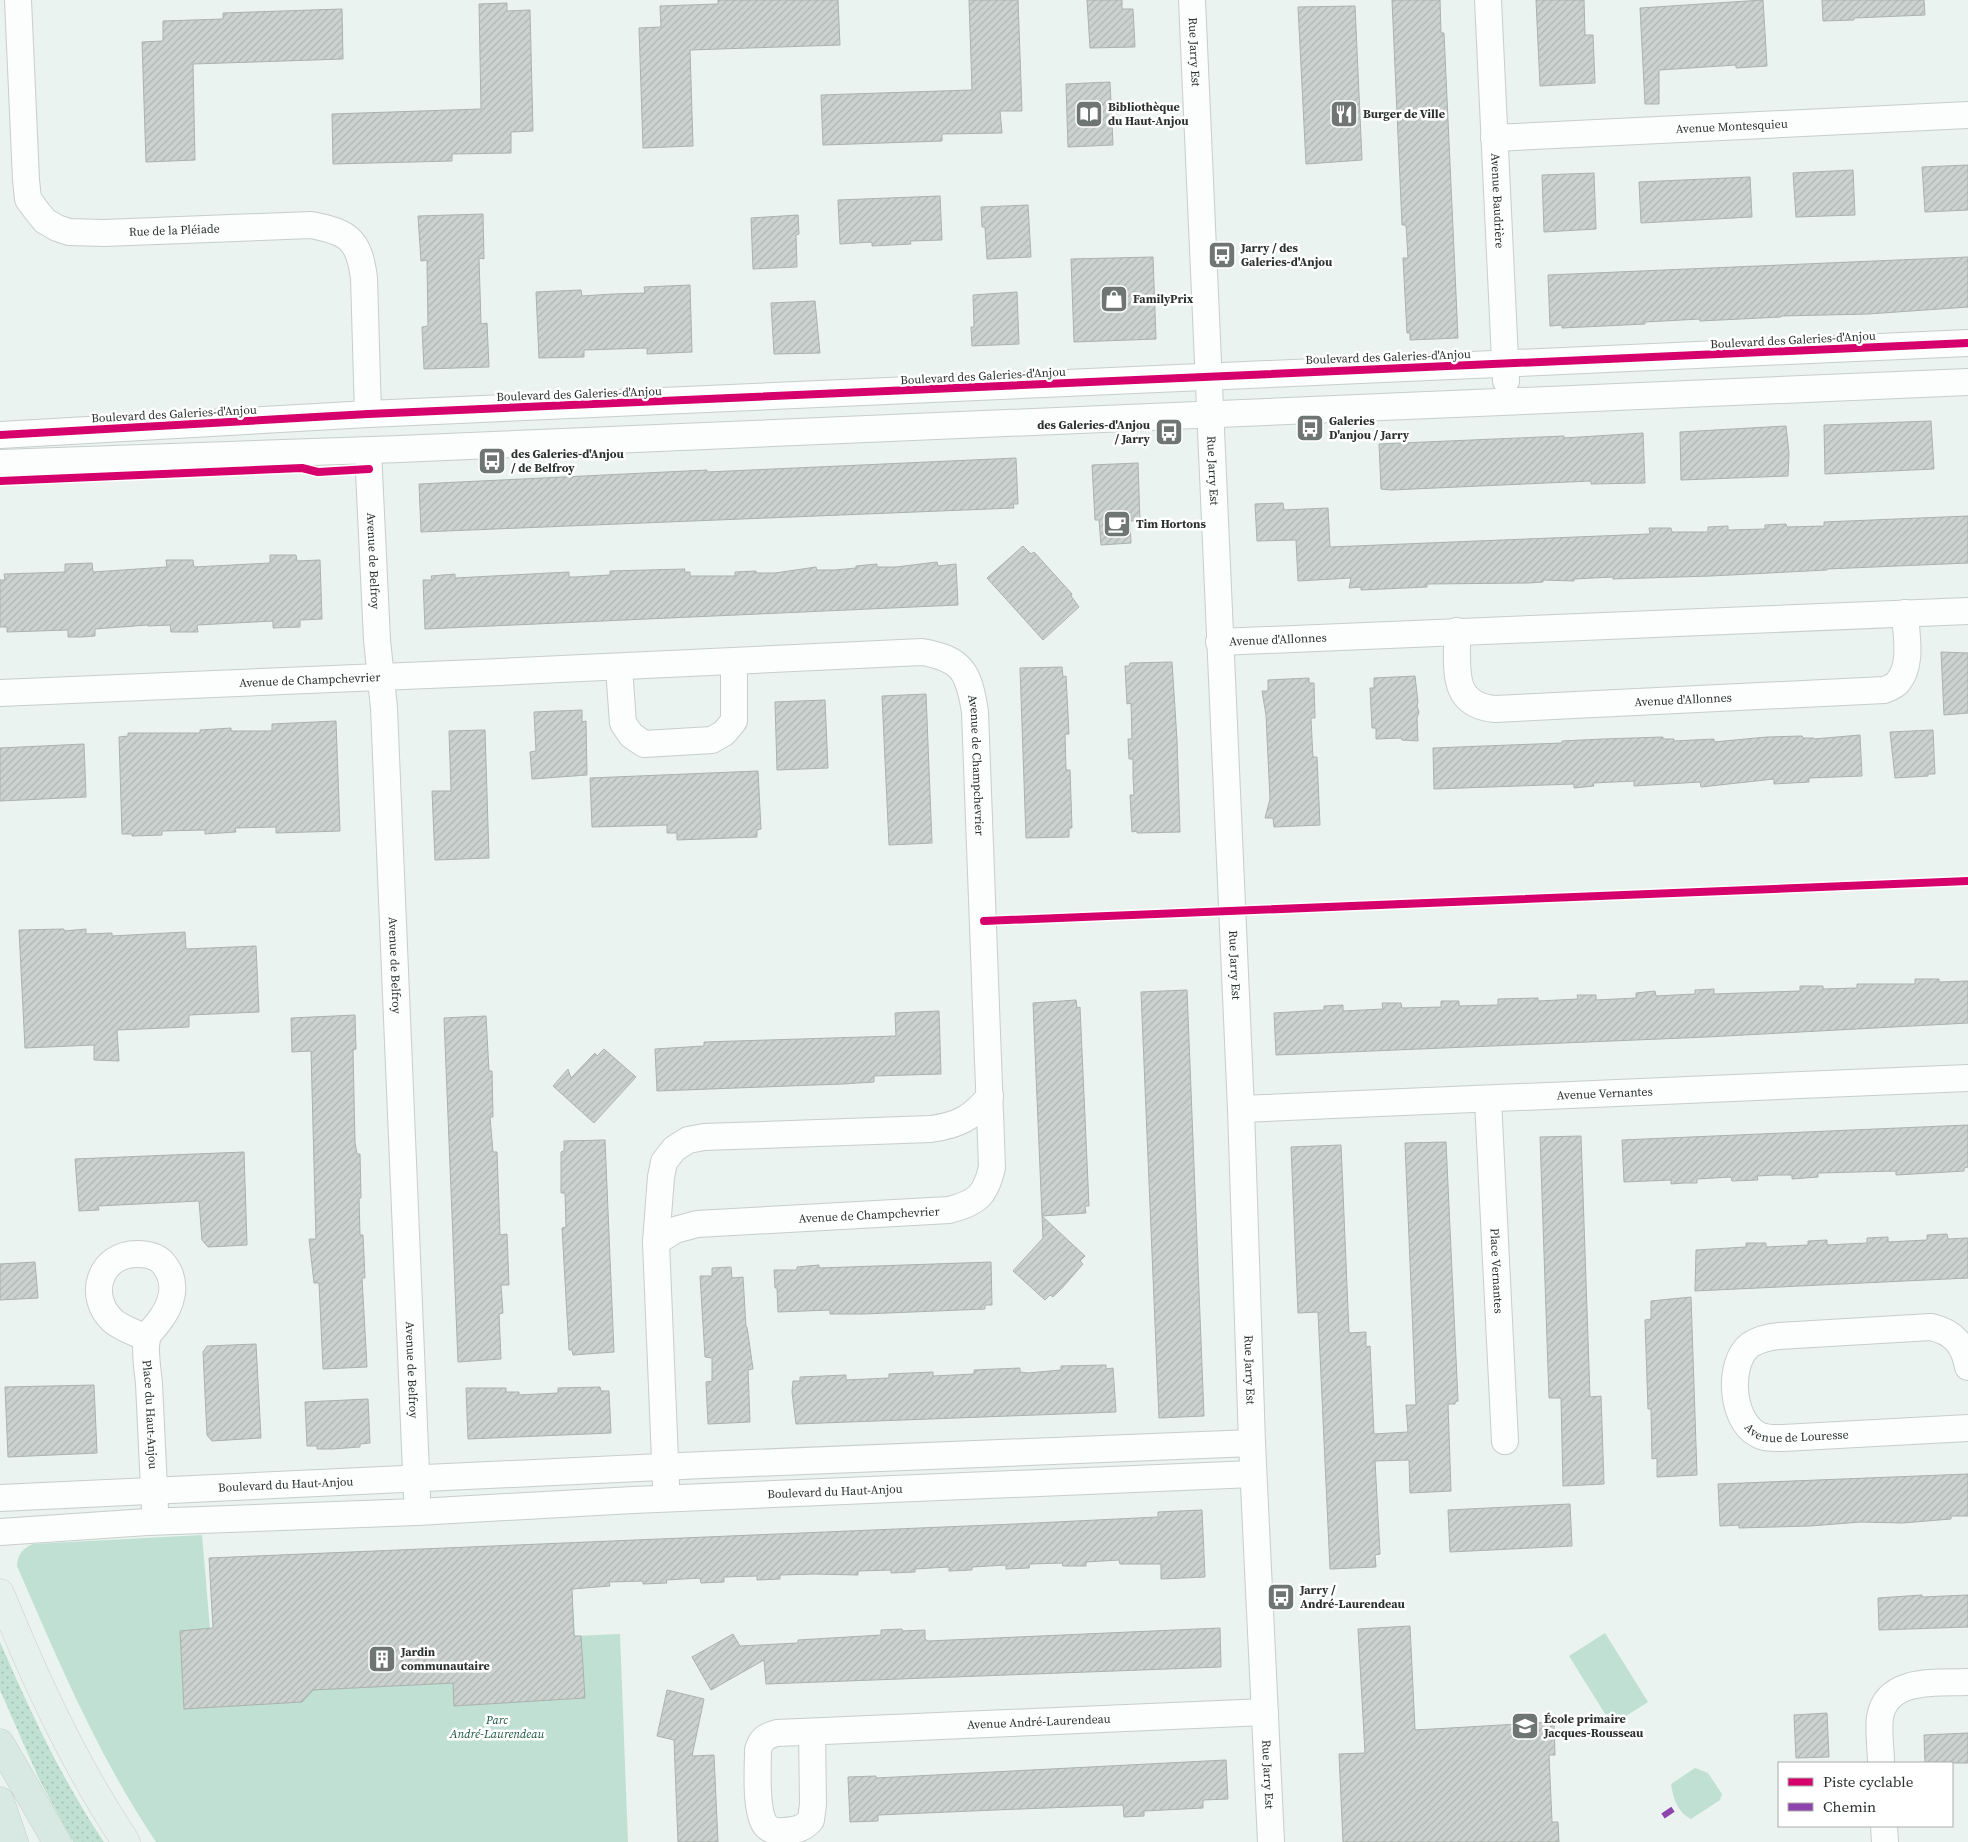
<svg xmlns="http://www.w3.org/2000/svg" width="1968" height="1842" font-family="'Source Serif 4',serif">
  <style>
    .grass { fill: url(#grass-dots) }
    .park { fill: #bfe0d2 }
    .building { fill: url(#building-hatch); stroke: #abb2af }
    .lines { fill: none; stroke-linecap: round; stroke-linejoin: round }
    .minor-casing { stroke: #c7cecb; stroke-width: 28 }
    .major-casing { stroke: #c9cecc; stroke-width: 29 }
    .highway-casing { stroke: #c9cecc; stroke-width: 29 }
    .minor { stroke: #fcfdfd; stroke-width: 26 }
    .major { stroke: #e6f1ed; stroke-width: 28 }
    .highway { stroke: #d7e9e2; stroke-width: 28 }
    .quiet { stroke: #8e44ad; stroke-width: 6; stroke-dasharray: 12 6; stroke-linecap: butt }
    .cycleway-casing { stroke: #fff; stroke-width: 11 }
    .cycleway { stroke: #d6006c; stroke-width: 8 }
    .labels { text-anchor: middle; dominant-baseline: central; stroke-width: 5; stroke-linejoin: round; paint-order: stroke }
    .street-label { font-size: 12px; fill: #2b312e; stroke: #fff }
    .poi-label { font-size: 12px; font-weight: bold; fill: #2b312e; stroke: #fff; text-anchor: start }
    .park-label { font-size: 12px; font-style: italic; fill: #185641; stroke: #fff }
  </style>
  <defs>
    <pattern id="grass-dots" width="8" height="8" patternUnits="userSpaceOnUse" patternTransform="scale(1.25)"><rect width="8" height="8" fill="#bfe0d2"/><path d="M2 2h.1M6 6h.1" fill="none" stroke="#a4c1b5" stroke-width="1.8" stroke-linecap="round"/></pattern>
    <pattern id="building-hatch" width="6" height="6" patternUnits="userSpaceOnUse" patternTransform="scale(1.25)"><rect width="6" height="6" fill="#cbd2cf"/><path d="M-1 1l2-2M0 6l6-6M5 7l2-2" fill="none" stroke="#aeb5b2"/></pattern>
  </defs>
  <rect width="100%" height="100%" fill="#eaf3ef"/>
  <path class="grass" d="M0,1642c30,69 62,138 104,200h-31l-34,-63 -39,-89z"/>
  <path class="park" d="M202,1535l8,94 363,-21 2,28 45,-2 8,208h-472c-58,-86 -98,-182 -139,-276 1,-12 6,-18 16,-22z
    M1605,1633l43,69 -36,23 -43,-69z
    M1695,1768l13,5 14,21 -2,6 -29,19c-13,-6 -18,-21 -20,-35z"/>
  <path class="building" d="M718,0h120l2,45 -150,5 3,96 -50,2 -4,-120 22,-1 -1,-21 58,-2z
    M969,0h49l4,111h-22l2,22 -60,1v7l-119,4 -2,-50 151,-5z
    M1087,0h35v9h11l2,38 -45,1z
    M1392,0h48l1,33h3l14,305 -48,2v-7h-3l-4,-75h5l-2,-33h-4z
    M1536,0h48l1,35h8l2,48 -55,3z
    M1763,0l4,66 -31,2v-3l-77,5v34h-14l-5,-96z
    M1822,0h102l1,15 -71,3v2l-31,1z
    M507,3v8l23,-1 3,121 -22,1v21l-59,1v7l-119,3 -1,-50 149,-5 -2,-105z
    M1355,6l7,154 -56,4 -8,-157z
    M342,9l1,50 -150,5 2,96 -49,2 -4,-120 21,-1v-20l60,-2v-6z
    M1110,82l3,63 -45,2 -2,-63z
    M1968,165v45l-43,2 -3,-45z
    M1853,170l2,45 -59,2 -3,-44z
    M1594,173l2,56 -52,3 -2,-57z
    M1750,177l2,40 -111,6 -2,-41z
    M940,196l2,44 -32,1 1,3 -39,2v-4l-32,2 -2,-44z
    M1028,205l3,52 -44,2 -2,-32h-3l-1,-20z
    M483,214l1,45 -5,-1 2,66 6,-1 2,44 -65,2 -2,-42 6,-1 -1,-66 -6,1 -3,-45z
    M798,215l1,19 -3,1 1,32 -44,2 -2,-51z
    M1153,257l3,82 -82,3 -3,-83z
    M1968,257v50l-100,7 -87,2v1l-81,4v-2l-55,3v2l-83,4v-3l-12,1 -2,-51z
    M690,285l2,67 -45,2v-6l-63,2v7l-45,1 -3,-66 45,-2 1,6 31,-2 32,-1 -1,-6z
    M1017,292l2,52 -47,2 -1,-19h3l-1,-32z
    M815,301l5,52 -46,1 -3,-51z
    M1931,421l3,48 -109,5 -1,-49z
    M1786,426l3,27 -1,23 -107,4 -1,-48z
    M1643,433l2,50 -54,1v-3l-200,9 -10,-1 -2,-45 185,-8v2z
    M1016,458l2,46h-5l1,4 -593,24 -2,-48 288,-14v2z
    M1138,463l2,58h-10l1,22 -30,2 -2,-25h-4l-3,-55z
    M1283,503l1,7 44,-2 2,39 320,-13 -1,-6h22l1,4h36v-5l20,-1v4l37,-1v-4l21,-1 1,3 37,-1v-4l144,-6v47l-141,6v1l-116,6 -98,3v-2l-39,2v2l-31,-1v2l-14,1 -102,1v3l-66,3v-3l-12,1 2,-10 -53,3 -2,-41 -39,1 -2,-37z
    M1023,546l8,8 3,-2 38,42 -1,2 8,11 -36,33 -56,-62z
    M270,555h26l1,6 23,-1 2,59 -22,1v7l-27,1v-7l-76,4 1,7h-27l-1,-7 -22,1v-1l-53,4v7l-13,1h-14v-7l-61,2v-5h-7v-47h5l-1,-6 61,-2v-8l27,-1 1,9 74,-5 -1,-7h27l1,7 76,-4z
    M937,562l1,4 18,-2 2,41 -533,24 -2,-49h9l-1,-4 24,-2v4l114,-6v5h6l35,-2v-4l75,-2 -1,3h6v4h45v-4l21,-1v2h19l41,-6 1,3h18l21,-2v-2l21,-2v3h19z
    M1941,652l27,1v60l-24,2z
    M1172,662l5,78 3,92 -43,1v-2l-5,1 -2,-37h4l-1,-18v-18h-4l-1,-20h4l-1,-36 -4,1 -2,-38h4l1,-3z
    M1062,667l1,10 3,-1 3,58h-4l1,36h4l2,58h-3v9l-43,1 -6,-170z
    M1415,676l3,26 -1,4 2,6 -2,6 1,23 -16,-1 -1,-2 -25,1v-11h-4l-2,-40h4v-10z
    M1309,678v5h5l1,35h-4l1,21 1,18h4l3,68 -46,2 -1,-9h-8l5,-19 -4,-84 -4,-24h6v-11z
    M926,694l6,149 -43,2 -7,-149z
    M825,700l3,68 -51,2 -2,-68z
    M582,710v12l4,-1 1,54 -55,4 -2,-27 6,-1 -2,-39z
    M336,721l4,110 -64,2v-6l-41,1 1,4 -31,2v-4l-43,1v4l-30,1v-2h-10l-3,-97 9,-1v-3h72v-3l31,-2v3h41v-7z
    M485,730l4,128 -54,2 -3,-69h19l-2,-60z
    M1933,730l2,44h-7v2l-33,2 -5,-46z
    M1860,735l2,41 -53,2v4l-35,2v-5l-73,8 -1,-5 -66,4v-5l-41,2 1,3 -20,2v-4l-140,5 -1,-41 129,-5v-2l41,-2 60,-2v2h11v2l40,-2v3l53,-5 35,-1 1,2h11v1z
    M84,744l2,53 -86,4v-53z
    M758,771l3,58 -4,1v7l-80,3v-7h-10v-8l-75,2 -2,-49z
    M64,929v2l22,-2v5l26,-1v3l73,-4 1,17 70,-3 3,66 -70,3v12l-72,3 2,31 -25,-1v-15l-69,3 -6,-118z
    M1915,979h24v3l29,-1v42l-261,14 -431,18 -2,-42 50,-3v-4l19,-1v6l40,-2 -1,-6h19l1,5 39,-1v-6h18v5l39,-1v-6l40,-1v3l40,-2 -1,-4h19v5l40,-2v-5l19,-2 1,5 18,-1 21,-1v-4l19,-1v5l86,-3v-5h23v3l34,-1v-4h58z
    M1187,990l17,426 -45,2 -18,-426z
    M1076,1000l1,8 3,-1 9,199h-4l1,7 -44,3 -9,-213z
    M939,1011l2,63 -67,2v6l-32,2 -185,7 -2,-42 49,-3v-4l192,-6 -1,-23z
    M355,1015l1,34 -3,1 2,92 2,12h3l1,44h-2l1,37h3l2,43h-3l5,89 -44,2 -4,-86h-5l-5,-44h7l-5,-188 -19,1 -1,-34z
    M486,1016l3,55h3l1,46h-3l3,35h4l3,83 7,-1 2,51h-8l2,28 -4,1 2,45 -43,3 -14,-344z
    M604,1049l32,28 -42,46 -41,-37 15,-17 3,9 24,-25 2,3z
    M1968,1125v42l-4,1v3l-68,4v-4l-78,2v4l-26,2v-4h-17l-18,1 1,4 -26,1 -1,-4 -34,2v4h-13l-13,1v-4l-47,2 -2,-42z
    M1581,1136l9,261 11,-1 3,88 -41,2 -2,-88h-12l-9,-261z
    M605,1140l9,212 -41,3 -1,-5h-3l-7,-122 4,-1 -1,-34h-4v-41l3,-1v-10z
    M1446,1142l12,259 -3,1v2h-7l3,87 -41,2 -1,-33 -34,1 5,93 -5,1 1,12 -46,2 -12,-257 -20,1 -7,-166 50,-2 8,188 17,-1v15l4,-1 4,88 34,-2 -2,-27h10l-11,-262z
    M244,1152l3,93 -39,2 -6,-7 -3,-39 -101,5 1,4 -20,1 -4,-52z
    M1042,1216l43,40 -5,5 3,3 -21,24 -9,9 -3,-2 -5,5 -32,-29 30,-33z
    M1947,1234l1,5 20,-1v40l-273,13 1,-41 50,-3v-4h20v4l42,-2v-4l19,-1v5l40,-2v-5l21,-1v5l39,-2v-5z
    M35,1262l3,36 -38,2v-36z
    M991,1262l1,43h-7v4l-122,5h-33v-4l-52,2 -1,-24h-2l-1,-18h23v-3l22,-2v3z
    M731,1267l1,11 11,-1 3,50h1l6,42 -5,1 2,52 -42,2 -2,-42 6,-1v-23l-7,-1 -5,-81h12v-8z
    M1691,1297l6,178 -40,2v-19l-5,1 -1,-50h-3l-3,-89 6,-1v-18z
    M256,1344l5,94 -49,3 -5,-6 -4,-83 4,-6z
    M1106,1365v4l7,-1 3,44 -320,12 -4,-32 1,-11h7v-4l46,-2v5l43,-2v-4l44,-2v4l41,-2v-4l46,-2v4l8,1 33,-3v-4z
    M94,1385l3,68 -89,4 -3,-70z
    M600,1387l1,4h8l2,42 -143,6 -2,-51h40v4h13v3l39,-2v-5z
    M368,1399l2,44 -10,1v3l-28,2h-15v-3h-10l-2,-44z
    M1968,1474v42h-17v3l-49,4 -41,-1 -51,4 -71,2v-3l-19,1 -2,-42z
    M1570,1504l2,42 -122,6 -2,-42z
    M1202,1510l3,67 -44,2v-15h-41l-1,-4 -33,2v4h-23l-1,-3 -32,1 -1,4 -23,1v-4l-34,2v3l-23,1v-4l-34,2v3l-24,1v-3l-33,1v4l-44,-1 -34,1v4l-23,1v-4l-33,1v5l-23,1 -1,-5 -34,2 1,3 -24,1v-3l-34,1 1,4 -38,3 2,47h7l4,62 -131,8 -1,-23 -140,7 -11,12 -118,7 -4,-78 33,-3 -4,-70 806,-34 143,-7v-5z
    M1922,1595v2l46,-2v32l-89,3 -1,-32z
    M1410,1626l5,104 139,-8 1,33h-6l3,67h6l1,20h-216l-4,-88 26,-1 -7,-124z
    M1220,1628l1,39 -455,17 -2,-24 -53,30 -19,-33 41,-23 7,12 58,-3v-3l83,-5v-5l21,-1v2l23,-1v9l3,2z
    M667,1690l37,9 -12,57 22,-1 4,87h-40l-4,-102 -17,-4z
    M1827,1713l2,44 -33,1 -2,-43z
    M1968,1733v30h-43l-1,-28z
    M1226,1760l2,39 -25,1v8l-59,3v5l-20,1 -1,-12 -128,5 -117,5v6l-28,1 -2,-45 28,-1v2z"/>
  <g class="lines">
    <g class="minor-casing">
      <g id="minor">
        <path id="s1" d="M18,0l8,180 2,19 8,11 9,11 12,7 12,4 35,1 207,-8c37,7 48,14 53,53l4,136"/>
        <path id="s2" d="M1192,0l49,1109 11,334 19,399"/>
        <path id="s3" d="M1488,0l18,381"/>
        <path id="s4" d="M1494,138l474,-23"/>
        <path d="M0,435l368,-21 1600,-71"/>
        <path id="s5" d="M368,451l9,189 7,68 33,788"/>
        <path d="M0,463l400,-14 1568,-67"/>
        <path id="s6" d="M1457,631c1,36 -8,74 38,78l389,-19c5,-2 11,-4 14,-8 15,-18 8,-47 7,-69"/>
        <path id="s7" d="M1219,642l749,-31"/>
        <path d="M619,668l4,55 8,12 13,9 68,-4 12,-7 10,-12v-59"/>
        <path id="s8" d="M0,693c307,-13 615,-25 922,-41 41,7 47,21 53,60l17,455c-6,28 -15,36 -43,43l-252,14 -22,6 -19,12"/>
        <path id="s9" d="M1488,1100l17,341"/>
        <path id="s10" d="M1241,1109l727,-31"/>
        <path id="s11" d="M146,1338c-10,-5 -25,-10 -33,-17 -27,-25 -13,-67 24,-67 9,0 19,2 25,8 18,20 10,44 -5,62 -3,4 -10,10 -10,15 -3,12 1,32 2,45 2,42 4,83 6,125"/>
        <path id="s12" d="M1968,1367c-4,-22 -14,-35 -37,-40l-152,9c-10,1 -20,3 -29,9 -23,18 -19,75 7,89 8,5 18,4 26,4l185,-10"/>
        <path d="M666,1484l-10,-242 5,-65 3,-15 10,-13 14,-9 16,-3 227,-8c28,-4 41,-11 59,-33"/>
        <path id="s13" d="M0,1498l703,-33 549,-22"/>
        <path id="s14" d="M0,1532l147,-10 270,-10 216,-12 620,-26"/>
        <path id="s15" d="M812,1732l1,72 -2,16c-8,9 -15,10 -27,11 -8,1 -16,-1 -20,-8 -9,-17 -6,-54 -6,-73 3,-11 8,-14 19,-17l488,-21"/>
        <path d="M1881,1763c0,-15 -3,-32 -1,-46 7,-40 57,-34 88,-35"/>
        <path d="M1884,1826l1,16"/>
      </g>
    </g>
    <g class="major-casing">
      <path id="major" d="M0,1593c35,86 74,171 126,249"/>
    </g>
    <g class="highway-casing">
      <path id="highway" d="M0,1743l57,99
        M0,1801l14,41"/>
    </g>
    <use href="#minor" class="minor"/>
    <use href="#major" class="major"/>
    <use href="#highway" class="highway"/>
    <path class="quiet" d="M1663,1816l15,-10"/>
    <g class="cycleway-casing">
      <path id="cycleway" d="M0,435l368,-21 1600,-71
        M0,481l302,-13 16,4 51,-3
        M984,921l984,-40"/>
    </g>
    <use href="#cycleway" class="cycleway"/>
  </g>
  <defs>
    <g id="library-square" transform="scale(1.4375)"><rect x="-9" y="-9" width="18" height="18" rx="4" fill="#6e7572" stroke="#fff"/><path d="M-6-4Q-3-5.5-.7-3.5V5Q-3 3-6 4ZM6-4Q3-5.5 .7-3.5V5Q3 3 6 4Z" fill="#fff"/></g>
    <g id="restaurant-square" transform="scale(1.4375)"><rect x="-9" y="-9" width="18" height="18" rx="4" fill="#6e7572" stroke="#fff"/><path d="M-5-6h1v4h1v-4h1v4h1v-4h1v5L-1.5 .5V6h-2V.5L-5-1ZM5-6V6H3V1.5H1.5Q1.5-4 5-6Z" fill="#fff"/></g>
    <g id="bus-square" transform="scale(1.4375)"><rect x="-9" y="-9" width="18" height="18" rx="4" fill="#6e7572" stroke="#fff"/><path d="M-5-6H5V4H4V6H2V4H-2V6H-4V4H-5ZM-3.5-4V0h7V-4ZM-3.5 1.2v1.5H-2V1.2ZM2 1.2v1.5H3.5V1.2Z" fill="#fff"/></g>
    <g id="shop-square" transform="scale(1.4375)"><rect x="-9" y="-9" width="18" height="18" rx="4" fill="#6e7572" stroke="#fff"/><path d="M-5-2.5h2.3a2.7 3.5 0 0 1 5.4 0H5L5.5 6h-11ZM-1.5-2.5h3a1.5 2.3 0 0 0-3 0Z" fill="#fff"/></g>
    <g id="cafe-square" transform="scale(1.4375)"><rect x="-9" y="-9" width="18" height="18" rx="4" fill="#6e7572" stroke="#fff"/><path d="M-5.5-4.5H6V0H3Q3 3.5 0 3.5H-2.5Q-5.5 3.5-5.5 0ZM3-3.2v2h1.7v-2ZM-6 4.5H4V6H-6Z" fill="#fff"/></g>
    <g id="building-square" transform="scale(1.4375)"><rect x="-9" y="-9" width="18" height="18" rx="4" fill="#6e7572" stroke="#fff"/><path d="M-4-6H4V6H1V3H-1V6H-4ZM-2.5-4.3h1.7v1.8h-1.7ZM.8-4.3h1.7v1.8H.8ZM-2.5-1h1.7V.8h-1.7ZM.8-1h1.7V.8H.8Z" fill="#fff"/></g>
    <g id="school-square" transform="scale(1.4375)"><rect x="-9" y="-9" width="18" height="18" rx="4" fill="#6e7572" stroke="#fff"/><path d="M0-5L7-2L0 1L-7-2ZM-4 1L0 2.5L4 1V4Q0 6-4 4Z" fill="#fff"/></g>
  </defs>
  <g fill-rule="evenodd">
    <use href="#library-square" x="1089" y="114"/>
    <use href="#restaurant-square" x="1344" y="114"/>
    <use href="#bus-square" x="1222" y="255"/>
    <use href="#shop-square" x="1114" y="299"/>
    <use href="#bus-square" x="1310" y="428"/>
    <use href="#bus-square" x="1169" y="432"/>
    <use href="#bus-square" x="492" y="461"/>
    <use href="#cafe-square" x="1117" y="524"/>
    <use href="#bus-square" x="1281" y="1597"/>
    <use href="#building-square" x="382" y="1659"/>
    <use href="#school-square" x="1525" y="1726"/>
  </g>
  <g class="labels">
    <g class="street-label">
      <text stroke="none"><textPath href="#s2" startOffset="52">Rue Jarry Est</textPath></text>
      <text stroke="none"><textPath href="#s4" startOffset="238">Avenue Montesquieu</textPath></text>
      <text stroke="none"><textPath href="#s3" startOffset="201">Avenue Baudrière</textPath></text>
      <text stroke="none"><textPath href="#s1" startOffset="359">Rue de la Pléiade</textPath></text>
      <text transform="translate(1793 340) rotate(-3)">Boulevard des Galeries-d'Anjou</text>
      <text transform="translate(1388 357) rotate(-2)">Boulevard des Galeries-d'Anjou</text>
      <text transform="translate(983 376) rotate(-3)">Boulevard des Galeries-d'Anjou</text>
      <text transform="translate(579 394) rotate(-2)">Boulevard des Galeries-d'Anjou</text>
      <text transform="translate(174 414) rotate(-3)">Boulevard des Galeries-d'Anjou</text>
      <text stroke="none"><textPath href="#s2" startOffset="471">Rue Jarry Est</textPath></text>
      <text stroke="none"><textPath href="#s5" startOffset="110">Avenue de Belfroy</textPath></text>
      <text stroke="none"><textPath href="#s7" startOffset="59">Avenue d'Allonnes</textPath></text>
      <text stroke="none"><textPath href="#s8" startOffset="310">Avenue de Champchevrier</textPath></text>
      <text stroke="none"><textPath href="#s6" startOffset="288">Avenue d'Allonnes</textPath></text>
      <text stroke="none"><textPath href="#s8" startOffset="1065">Avenue de Champchevrier</textPath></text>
      <text stroke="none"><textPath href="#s5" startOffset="515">Avenue de Belfroy</textPath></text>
      <text stroke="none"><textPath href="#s2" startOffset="966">Rue Jarry Est</textPath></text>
      <text stroke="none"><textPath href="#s10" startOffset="364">Avenue Vernantes</textPath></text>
      <text transform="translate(869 1215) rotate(-3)">Avenue de Champchevrier</text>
      <text stroke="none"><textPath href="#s9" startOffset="171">Place Vernantes</textPath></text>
      <text stroke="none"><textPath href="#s5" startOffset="920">Avenue de Belfroy</textPath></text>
      <text stroke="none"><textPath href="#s2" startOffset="1371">Rue Jarry Est</textPath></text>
      <text stroke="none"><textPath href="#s11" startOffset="320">Place du Haut-Anjou</textPath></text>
      <text stroke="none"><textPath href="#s12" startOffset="381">Avenue de Louresse</textPath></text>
      <text stroke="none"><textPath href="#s13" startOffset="286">Boulevard du Haut-Anjou</textPath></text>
      <text stroke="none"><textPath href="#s14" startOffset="836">Boulevard du Haut-Anjou</textPath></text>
      <text stroke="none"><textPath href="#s15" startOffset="504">Avenue André-Laurendeau</textPath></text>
      <text stroke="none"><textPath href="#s2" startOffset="1776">Rue Jarry Est</textPath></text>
    </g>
    <g class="poi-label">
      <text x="1108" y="107">Bibliothèque<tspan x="1108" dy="14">du Haut-Anjou</tspan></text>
      <text x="1363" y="114">Burger de Ville</text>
      <text x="1241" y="248">Jarry / des<tspan x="1241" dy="14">Galeries-d'Anjou</tspan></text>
      <text x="1133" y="299">FamilyPrix</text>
      <text x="1329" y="421">Galeries<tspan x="1329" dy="14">D'anjou / Jarry</tspan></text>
      <text x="1150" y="425" text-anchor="end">des Galeries-d'Anjou<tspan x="1150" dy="14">/ Jarry</tspan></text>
      <text x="511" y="454">des Galeries-d'Anjou<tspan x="511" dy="14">/ de Belfroy</tspan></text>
      <text x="1136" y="524">Tim Hortons</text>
      <text x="1300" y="1590">Jarry /<tspan x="1300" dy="14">André-Laurendeau</tspan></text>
      <text x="401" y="1652">Jardin<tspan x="401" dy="14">communautaire</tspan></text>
      <text x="1544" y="1719">École primaire<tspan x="1544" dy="14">Jacques-Rousseau</tspan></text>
    </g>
    <g class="park-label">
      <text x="497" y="1720">Parc<tspan x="497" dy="14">André-Laurendeau</tspan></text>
    </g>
  </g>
  <rect x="1778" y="1762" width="175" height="65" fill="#ffffff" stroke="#aaadab"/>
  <rect x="1788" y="1778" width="25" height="8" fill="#d6006c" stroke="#aaadab"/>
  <text x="1823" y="1787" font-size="15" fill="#2b312e">Piste cyclable</text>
  <rect x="1788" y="1803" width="25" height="8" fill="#8e44ad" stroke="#aaadab"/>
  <text x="1823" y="1812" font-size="15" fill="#2b312e">Chemin</text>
</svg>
